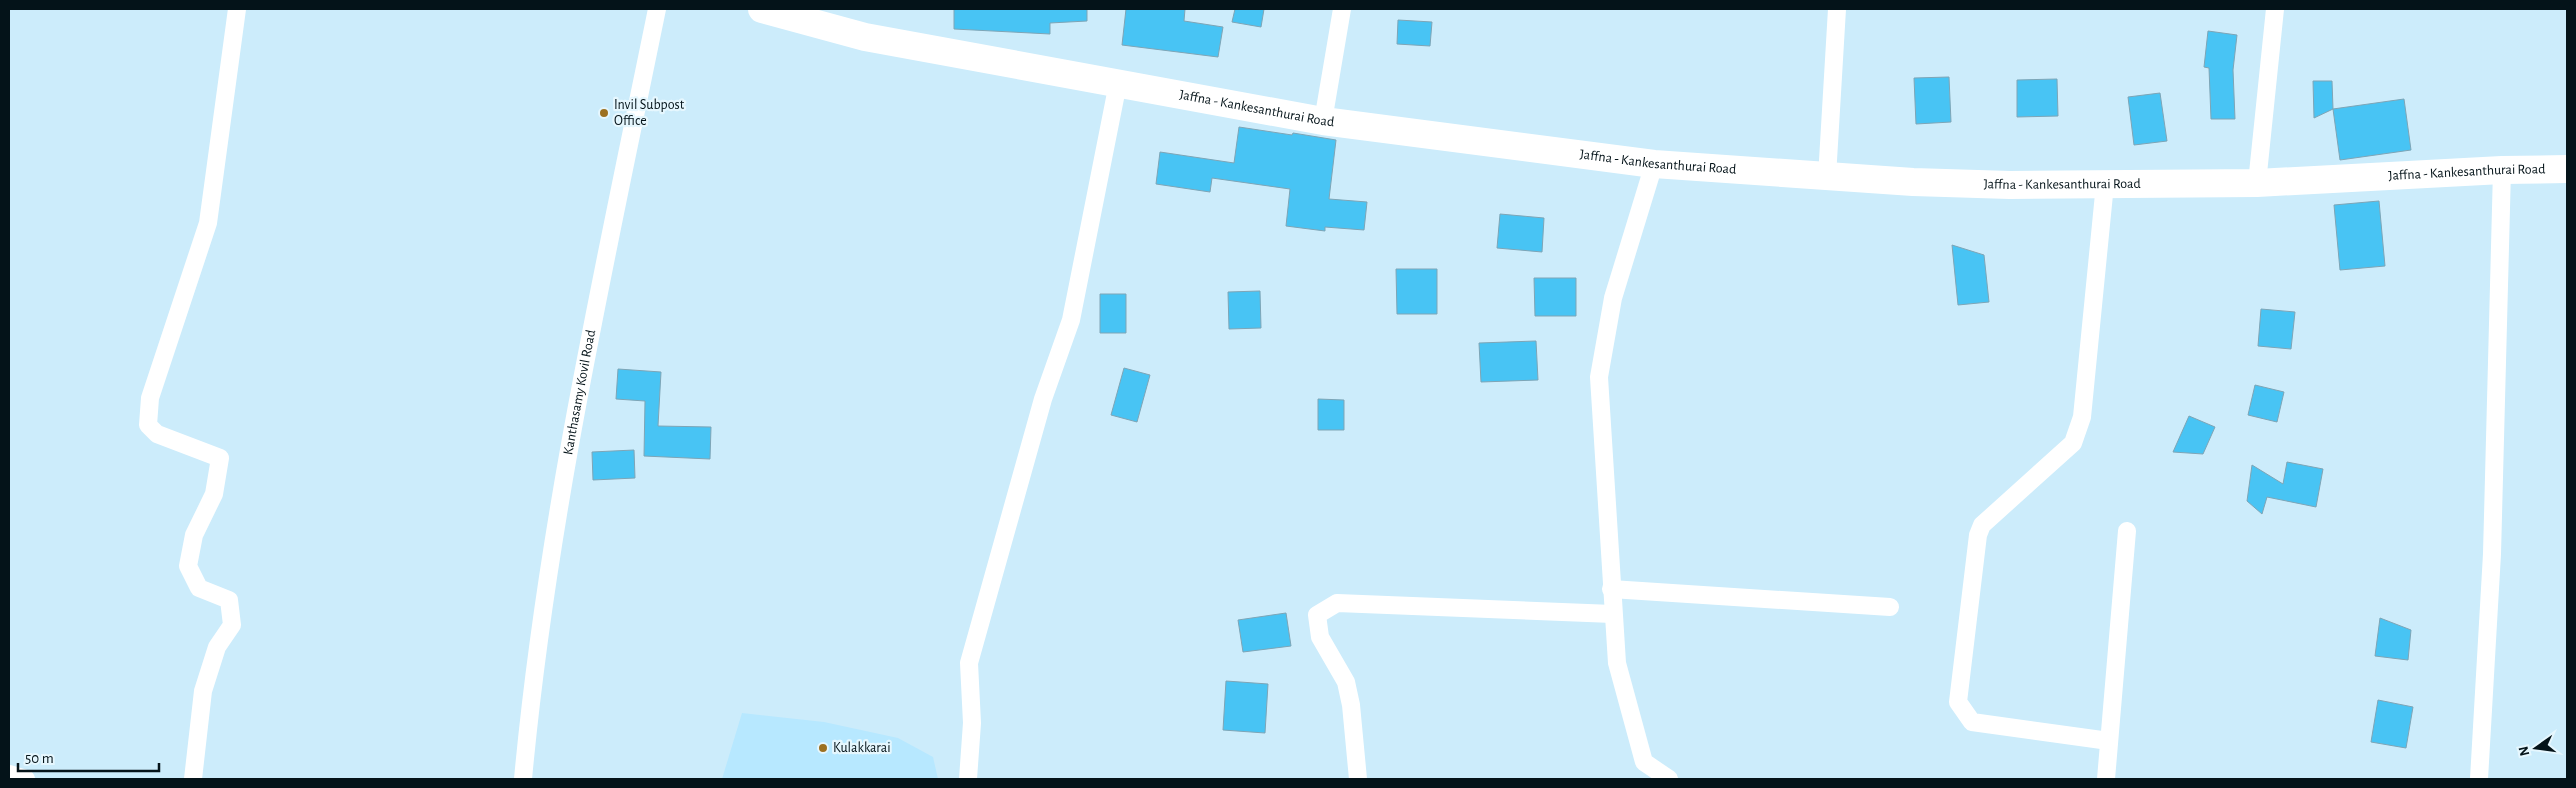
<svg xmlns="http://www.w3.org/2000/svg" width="2576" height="788" font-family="'Alegreya Sans',sans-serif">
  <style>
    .built { fill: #b7e8ff }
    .building { fill: #48c4f4; stroke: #7ea5b6 }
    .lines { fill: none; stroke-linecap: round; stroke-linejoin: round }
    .minor { stroke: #fff; stroke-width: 18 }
    .primary { stroke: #fff; stroke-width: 28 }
    .poi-dot { fill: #9c7020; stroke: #e6f7fe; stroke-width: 2 }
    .labels { text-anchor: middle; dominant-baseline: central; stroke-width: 4.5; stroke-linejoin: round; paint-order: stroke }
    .poi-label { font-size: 14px; fill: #041319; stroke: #e6f7fe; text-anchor: start }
    .street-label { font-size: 14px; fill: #041319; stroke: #e6f7fe }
  </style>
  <rect width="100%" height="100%" fill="#ccecfb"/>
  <path class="built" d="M742,713l82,9 74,16 35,19 5,22h-216z"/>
  <path class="building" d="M954,9h133v12l-37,2v11l-96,-5z
    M1126,9h59l-1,12 39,6 -5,30 -96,-12z
    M1235,9h29l-3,18 -29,-5z
    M1398,20l34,2 -2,24 -33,-2z
    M2208,31l29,4 -4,35 2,49h-24l-2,-51 -5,-1z
    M1949,77l2,45 -35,2 -2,-46z
    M2057,79l1,37 -41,1v-37z
    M2313,81h19l1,28 -19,9z
    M2160,93l7,48 -33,4 -6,-48z
    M2404,99l7,51 -71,10 -7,-51z
    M1239,127l53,8 1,-2 43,7 -7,59 38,3 -3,28 -39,-3v4l-39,-5 4,-37 -78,-11 -2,14 -54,-8 4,-32 74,11z
    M2379,201l6,65 -45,4 -6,-65z
    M1500,214l44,4 -2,34 -45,-4z
    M1952,245l32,10 5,47 -31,3z
    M1396,269h41v45h-40z
    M1534,278h42v38h-41z
    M1260,291l1,37 -32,1 -1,-37z
    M1100,294h26v39h-26z
    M2261,309l34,3 -4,37 -33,-3z
    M1536,341l2,39 -57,2 -2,-39z
    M1124,368l26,7 -13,47 -26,-7z
    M618,369l43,3 -3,54 53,1 -1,32 -66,-3 1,-55 -29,-2z
    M2255,385l29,7 -7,30 -29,-7z
    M1318,399l26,1v30h-26z
    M2189,416l26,11 -12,27 -30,-2z
    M634,450l1,28 -42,2 -1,-28z
    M2287,462l36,7 -7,38 -49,-10 -5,17 -15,-13 5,-36 31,19z
    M1286,613l5,33 -48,6 -5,-32z
    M2380,618l31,12 -3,30 -33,-4z
    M1226,681l42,3 -3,49 -42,-3z
    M2378,700l35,7 -7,41 -35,-6z"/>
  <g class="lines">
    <g class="minor">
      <path d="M1323,121l19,-112"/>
      <path d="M1654,164l-41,134 -14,79 18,286 27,99 25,17"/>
      <path d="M1827,177l10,-168"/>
      <path d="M2257,183l18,-174"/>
      <path d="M2105,184l-23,233 -9,26 -91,82 -4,10 -20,167 14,20 137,19"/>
      <path d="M1611,589l279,18"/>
      <path d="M9,774l17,5"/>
      <path d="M193,779l10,-88 14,-44 15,-22 -3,-25 -30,-12 -11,-22 6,-31 20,-41 6,-36 -63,-24 -9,-9 2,-27 58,-175 29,-214"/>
      <path id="s1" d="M523,779c24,-259 82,-515 134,-770"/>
      <path d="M968,779l4,-56 -3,-60 74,-264 28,-79 47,-237"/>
      <path d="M1358,779l-7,-74 -5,-23 -26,-45 -3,-22 20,-12 276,11"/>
      <path d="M2106,779l21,-248"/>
      <path d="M2479,779l13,-225 10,-384"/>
    </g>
    <path class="primary" id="s2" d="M762,9l103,28 458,84 331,43 259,18 97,3 247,-2 245,-13 65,-1"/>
  </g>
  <g class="poi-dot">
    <circle cx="604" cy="113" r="5"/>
    <circle cx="823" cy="748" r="5"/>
  </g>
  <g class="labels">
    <g class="poi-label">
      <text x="614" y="105">Invil Subpost<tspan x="614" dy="16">Office</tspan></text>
      <text x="833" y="748">Kulakkarai</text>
    </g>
    <g class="street-label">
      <text stroke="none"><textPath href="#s2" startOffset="505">Jaffna - Kankesanthurai Road</textPath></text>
      <text stroke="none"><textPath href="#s2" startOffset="910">Jaffna - Kankesanthurai Road</textPath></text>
      <text stroke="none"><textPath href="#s2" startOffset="1720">Jaffna - Kankesanthurai Road</textPath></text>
      <text stroke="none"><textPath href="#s2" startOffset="1315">Jaffna - Kankesanthurai Road</textPath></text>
      <text stroke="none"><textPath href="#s1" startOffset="391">Kanthasamy Kovil Road</textPath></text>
    </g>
  </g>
  <rect width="2576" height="788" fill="none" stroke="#041319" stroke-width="20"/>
  <g transform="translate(2536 748) rotate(256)" stroke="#e6f7fe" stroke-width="4" paint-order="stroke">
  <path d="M0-4L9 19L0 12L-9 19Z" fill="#041319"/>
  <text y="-8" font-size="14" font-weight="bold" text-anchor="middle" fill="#041319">N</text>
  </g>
  <path d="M18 763v8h141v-8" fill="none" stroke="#041319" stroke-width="2.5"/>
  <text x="25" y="763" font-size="15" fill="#041319" stroke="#e6f7fe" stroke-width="4" paint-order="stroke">50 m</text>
</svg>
